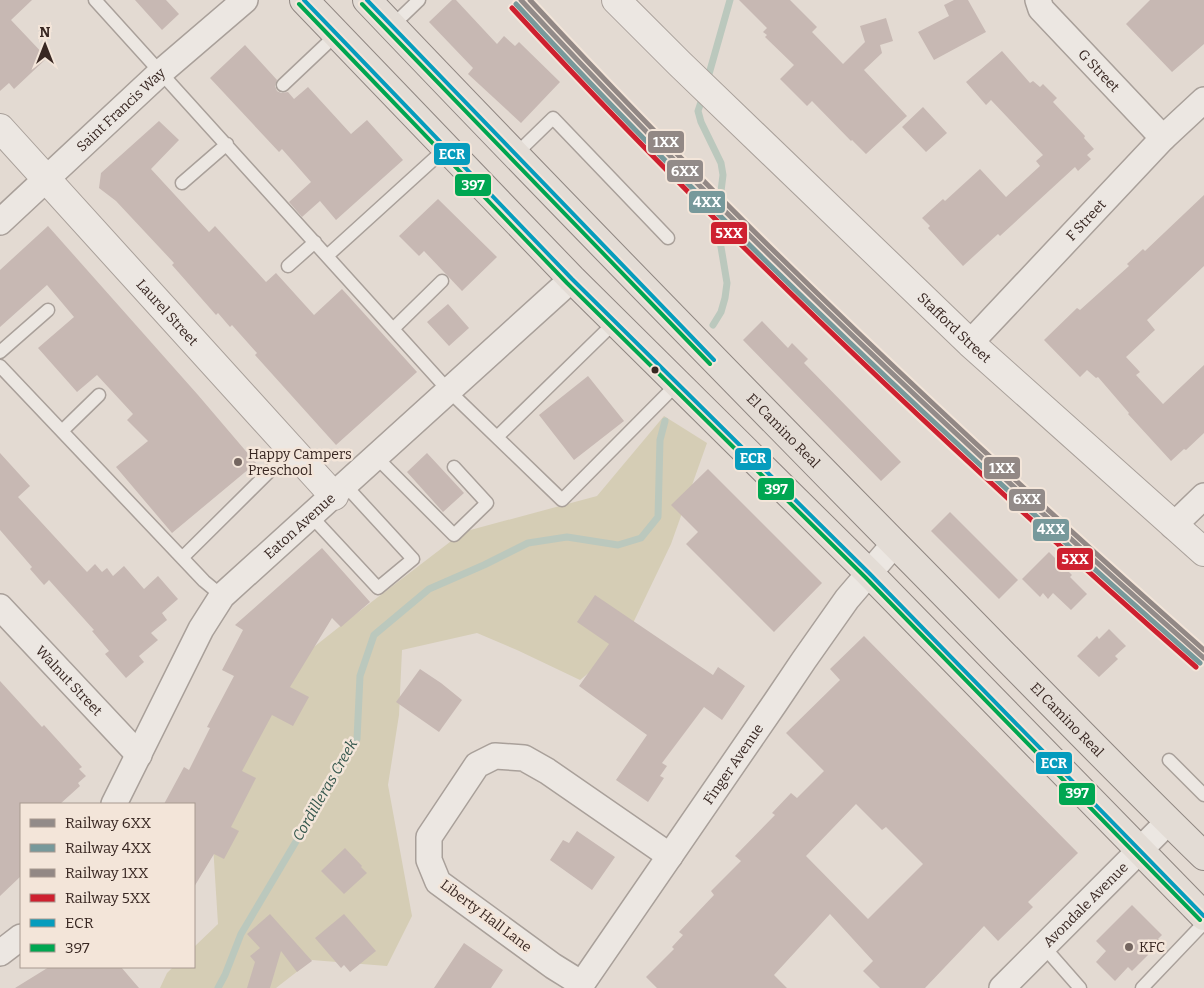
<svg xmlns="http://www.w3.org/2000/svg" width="1204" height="988" font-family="Bitter,serif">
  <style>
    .green { fill: #d5cdb5 }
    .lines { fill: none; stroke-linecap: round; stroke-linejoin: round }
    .stream { stroke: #bbc8bd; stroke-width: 7 }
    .building { fill: #c7b8b3; fill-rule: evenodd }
    .service-casing { stroke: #a9a09a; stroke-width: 15 }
    .minor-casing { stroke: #a9a09a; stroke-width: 28 }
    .tertiary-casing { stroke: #a9a09a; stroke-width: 30 }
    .primary-casing { stroke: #8f8681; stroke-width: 30 }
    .service { stroke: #ece7e2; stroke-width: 12 }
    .minor { stroke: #ece7e2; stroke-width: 25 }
    .tertiary { stroke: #ece7e2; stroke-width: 28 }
    .primary { stroke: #e3dcd5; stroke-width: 28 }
    .bus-1-casing { stroke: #f3e5d9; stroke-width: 8 }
    .bus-2-casing { stroke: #f3e5d9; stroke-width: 8 }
    .bus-1 { stroke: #069cbd; stroke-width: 4 }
    .bus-2 { stroke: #00a651; stroke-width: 4 }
    .rail-1-casing { stroke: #f3e5d9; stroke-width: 9 }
    .rail-2-casing { stroke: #f3e5d9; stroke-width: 9 }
    .rail-3-casing { stroke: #f3e5d9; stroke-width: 9 }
    .rail-4-casing { stroke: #f3e5d9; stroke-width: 9 }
    .rail-1 { stroke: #928b89; stroke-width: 5 }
    .rail-2 { stroke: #77999b; stroke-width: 5 }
    .rail-3 { stroke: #928885; stroke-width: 5 }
    .rail-4 { stroke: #ce202f; stroke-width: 5 }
    .bus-dot { fill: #382722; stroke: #f3e5d9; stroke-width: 2 }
    .poi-dot { fill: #746660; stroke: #f3e5d9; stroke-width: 2 }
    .labels { text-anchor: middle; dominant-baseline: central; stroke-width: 5; stroke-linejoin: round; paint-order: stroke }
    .street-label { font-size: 14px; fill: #382722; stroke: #f3e5d9 }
    .poi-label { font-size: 14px; fill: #382722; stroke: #f3e5d9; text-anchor: start }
    .water-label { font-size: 15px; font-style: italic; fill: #33564c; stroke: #f3e5d9 }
    .line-badge { stroke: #f3e5d9; stroke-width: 2 }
    .badge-label { font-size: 14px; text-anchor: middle; font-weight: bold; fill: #fff }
  </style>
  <rect width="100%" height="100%" fill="#e3dad2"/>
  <path class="green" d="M664,416l43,27 -36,101 -49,102 -42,34 -63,-30 -40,-17 -75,17 -3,65 -11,70 24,131 -25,50 -75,-6 -36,28h-116l7,-15 6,-6h21v-20l24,-23 -5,-79 25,-138 110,-87 115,-88 134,-36z"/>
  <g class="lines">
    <path class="stream" d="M707,81l23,-81
      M703,96l-5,15 3,11 20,41 2,12 -6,48 10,60 -2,15 -4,14 -8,13
      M218,988l7,-13 16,-41 116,-195 3,-63 14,-41 55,-46 55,-24 44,-22 39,-6 51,8 23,-7 17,-21 2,-77 5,-19"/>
  </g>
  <path class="building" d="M0,0h32l-21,20 36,38 -33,31 -5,-6 -9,8z
    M135,0h31l13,14 -17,16z
    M452,0h4l41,44 7,-8 11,10 4,-4 41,40 -39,41 -53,-49 5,-6 -44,-46z
    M739,0h51l27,27 -5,5 31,32 22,-22 -5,-16 26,-8 7,23 -13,4 2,8 -18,17 43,46 -41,38 -14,-14 -1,1 -39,-40 -5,5 -27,-27 14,-14 -29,-28 2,-2 -4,-3 4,-4z
    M954,0h14l18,32 -52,28 -16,-28 31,-16 -5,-11z
    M1150,0h54v44l-32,28 -46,-48z
    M245,45l32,35 -2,6 2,5 4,2 7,-1 6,7 14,-12 43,47 16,-14 36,40 -67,60 -16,-19 -18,16 -13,-15 22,-20 -29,-33 -3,3 -69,-74z
    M1002,51l28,32 3,-2 7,6 3,-3 14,14 -4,4 32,34 -1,2 10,11 -7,6 4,4 -13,12 -3,-4 -75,69 -2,-2 -35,32 -35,-38 2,-2 -8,-8 21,-19 2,2 35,-32 26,28 34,-31 -4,-5 7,-6 -52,-55 -5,5 -20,-23z
    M923,107l24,26 -21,19 -24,-25z
    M159,121l20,19 -28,29 58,63 6,-6 51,56 10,-9 38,42 28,-26 75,83 -81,73 -81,-90 2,-2 -25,-28 -2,2 -12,-14 -2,2 -44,-50 2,-2 -58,-62 -17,-13 2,-15z
    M1204,195v71l-57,54 8,10 -29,27 14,15 -4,3 27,29 41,-39v68l-18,17 -2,-1 -13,12 -43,-47 1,-1 -31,-36 -2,1 -9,-8 -7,7 -36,-37 33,-32 3,2 49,-44 -2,-2 16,-15 2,2z
    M438,199l59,58 -35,34 -38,-40 -5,5 -20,-20z
    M48,226l150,169 58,68 -84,70 -56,-66 32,-26 -21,-21 6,-6 -36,-39 -20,17 -39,-44 36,-31 -27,-32 -47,42v-57z
    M448,304l21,24 -20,18 -22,-24z
    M762,321l26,27 4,-5 16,16 -4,4 97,99 -20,19 -138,-141z
    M588,376l36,45 -50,39 -35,-45z
    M0,453l30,33 -12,11 69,75 8,-8 7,8 5,-4 6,8 11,-10 20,23 14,-13 20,23 -16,14 5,7 -16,13 7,7 -19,16 5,6 -18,16 -21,-24 4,-3 -17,-20 2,-1 -45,-50 -5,5 -14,-16 2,-2 -32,-37z
    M427,453l37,40 -21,19 -36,-40z
    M708,469l114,114 -48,49 -88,-88 12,-12 -27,-27z
    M950,512l68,68 -19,19 -68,-68z
    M322,548l48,54 -29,25 -9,-9 -42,69 19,10 -16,29 -21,-11 -30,56 14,7 -25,49 8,4 -15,28 -10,-5 -20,33v-83h-30l20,-37 5,3 21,-42 -3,-1 27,-51 -12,-6 21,-40 -8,-5z
    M1049,552l23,23 -2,2 17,17 -16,16 -18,-17 -5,6 -5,-6 -3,4 -18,-18z
    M595,595l118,80 5,-8 27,19 -23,34 -18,-13 -42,56 5,3 -7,10 4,2 -16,24 -32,-22 31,-45 -68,-49 30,-42 -32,-22z
    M1109,629l17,17 -11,10 3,3 -19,18 -22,-21 20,-20 2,3z
    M864,636l214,217 -50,49 5,5 -35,34 -14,-15 -59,62h-45l-17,-17 10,-10 -43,-47 -56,61 13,13h-130l-11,-11 28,-28 -2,-2 11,-12 -4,-3 35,-37 -3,-4 30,-30 -6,-5 40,-41 -3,-2 19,-20 6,5 27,-27 -38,-38 54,-53 -10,-11zM856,804l26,26 4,-3 37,37 -55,55 -62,-63z
    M420,669l21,14 21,17 -23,32 -43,-30z
    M0,681l42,46 2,-2 38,42 -3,2 7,7 -8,7 2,3 -20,18h-39v72l-21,20z
    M577,831l38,26 -23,33 -42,-30 13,-20 6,3z
    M345,848l17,18 -1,1 6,6 -23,21 -23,-23z
    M1132,905l30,30 -4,4 3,3 -29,29 -4,-4 -13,14 -19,-19 10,-11 -10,-10z
    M270,914l42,47 -15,11 -16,-21 -11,37h-23l8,-26 -5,-6 10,-8 -13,-14z
    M344,914l32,37 -26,21 -6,-7 -3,3 -26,-30z
    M464,943l39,27 -12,18h-57z
    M49,967h72l18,21h-124z"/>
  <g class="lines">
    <g class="service-casing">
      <path id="service" d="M95,0l354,391 113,109 115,-116
        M392,26l27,-26
        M283,85l54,-51
        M515,155l38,-37 115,120
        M182,183l45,-39
        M327,256l119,-108
        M288,266l27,-24
        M393,329l49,-48
        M0,352l48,-42
        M0,366l204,215 18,15
        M62,431l37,-36
        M497,437l118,-115
        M376,457l78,78 33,-32 -33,-36
        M311,516l67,72 35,-29 -68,-74
        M182,558l110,-109
        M1169,760l35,35
        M1044,947l36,41
        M1142,988l62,-65"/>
    </g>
    <g class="minor-casing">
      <g id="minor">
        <path id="s1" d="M1038,0l3,9 122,129"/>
        <path id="s2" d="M0,222l161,-150 84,-72"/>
        <path id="s3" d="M970,343l193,-205 41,-38"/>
        <path d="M1173,526l31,-30"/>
        <path id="s4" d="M0,607l139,148"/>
        <path id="s5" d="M114,804l87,-175 21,-33 350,-317"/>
        <path d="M0,953l21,-16"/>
        <path d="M582,984l-29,-18 -115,-84 -9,-22v-23l48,-72 18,-9 29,2 23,13 123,85"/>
        <path id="s6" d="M579,988l196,-285 29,-43 43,-61 48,-56"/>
        <path id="s7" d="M1002,988l167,-167"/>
      </g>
    </g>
    <g class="tertiary-casing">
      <g id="tertiary">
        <path id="s8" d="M616,0l64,64 290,279 234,209"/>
        <path id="s9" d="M0,128l334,368"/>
      </g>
    </g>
    <g class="primary-casing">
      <g id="primary">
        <path d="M304,0l268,279 298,295 334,342"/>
        <path id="s10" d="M367,0c174,183 351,364 528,544 103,104 204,210 309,312"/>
      </g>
    </g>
    <use href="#service" class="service"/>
    <use href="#minor" class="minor"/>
    <use href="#tertiary" class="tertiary"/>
    <use href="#primary" class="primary"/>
    <g class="bus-1-casing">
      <path id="bus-1" d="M304,0l268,279 298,295 334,342
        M367,0l347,360"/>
    </g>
    <g class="bus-2-casing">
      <path id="bus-2" d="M299,4l268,279 299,295 334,342
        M362,4l348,360"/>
    </g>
    <use href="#bus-1" class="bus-1"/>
    <use href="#bus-2" class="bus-2"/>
    <g class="rail-1-casing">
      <path id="rail-1" d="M521,0c215,232 446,449 683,658"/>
    </g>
    <g class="rail-2-casing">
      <path id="rail-2" d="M516,4c215,233 447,450 684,659"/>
    </g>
    <g class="rail-3-casing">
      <path id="rail-3" d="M530,0c212,229 440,443 674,650"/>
    </g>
    <g class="rail-4-casing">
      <path id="rail-4" d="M512,8c215,233 446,450 684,659"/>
    </g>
    <use href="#rail-1" class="rail-1"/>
    <use href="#rail-2" class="rail-2"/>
    <use href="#rail-3" class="rail-3"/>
    <use href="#rail-4" class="rail-4"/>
  </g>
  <circle class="bus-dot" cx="655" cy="370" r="4.5"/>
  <g class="poi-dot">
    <circle cx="238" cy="462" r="5"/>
    <circle cx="1129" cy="947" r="5"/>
  </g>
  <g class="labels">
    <g class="street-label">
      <text stroke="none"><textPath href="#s1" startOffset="94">G Street</textPath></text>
      <text stroke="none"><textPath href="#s2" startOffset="165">Saint Francis Way</textPath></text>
      <text stroke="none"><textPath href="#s3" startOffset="169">F Street</textPath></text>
      <text stroke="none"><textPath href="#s9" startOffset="249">Laurel Street</textPath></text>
      <text stroke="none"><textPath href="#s8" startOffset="471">Stafford Street</textPath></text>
      <text stroke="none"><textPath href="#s10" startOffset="599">El Camino Real</textPath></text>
      <text stroke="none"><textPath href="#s5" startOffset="339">Eaton Avenue</textPath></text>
      <text stroke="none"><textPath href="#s4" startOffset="101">Walnut Street</textPath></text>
      <text stroke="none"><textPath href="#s10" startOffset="1004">El Camino Real</textPath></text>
      <text stroke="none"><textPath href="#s6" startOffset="272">Finger Avenue</textPath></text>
      <text stroke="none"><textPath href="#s7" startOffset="118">Avondale Avenue</textPath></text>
      <text transform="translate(486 916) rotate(37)">Liberty Hall Lane</text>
    </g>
    <g class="poi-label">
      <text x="248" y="454">Happy Campers<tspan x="248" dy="16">Preschool</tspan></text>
      <text x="1139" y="947">KFC</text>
    </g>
    <g class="water-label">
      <text transform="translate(325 790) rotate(-60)">Cordilleras Creek</text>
    </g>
  </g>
  <g class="line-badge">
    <rect x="647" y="130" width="38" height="24" rx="5" fill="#928885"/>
    <rect x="433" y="142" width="38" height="24" rx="5" fill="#069cbd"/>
    <rect x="666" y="159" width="38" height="24" rx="5" fill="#928b89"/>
    <rect x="454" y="173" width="38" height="24" rx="5" fill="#00a651"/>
    <rect x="688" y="190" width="38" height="24" rx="5" fill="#77999b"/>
    <rect x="710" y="221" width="38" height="24" rx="5" fill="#ce202f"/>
    <rect x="734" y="447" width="38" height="24" rx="5" fill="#069cbd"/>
    <rect x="983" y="456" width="38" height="24" rx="5" fill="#928885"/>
    <rect x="757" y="477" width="38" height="24" rx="5" fill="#00a651"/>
    <rect x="1008" y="488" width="38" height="24" rx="5" fill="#928b89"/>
    <rect x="1032" y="518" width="38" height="24" rx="5" fill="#77999b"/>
    <rect x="1056" y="547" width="38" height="24" rx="5" fill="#ce202f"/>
    <rect x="1035" y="751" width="38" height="24" rx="5" fill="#069cbd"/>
    <rect x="1058" y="782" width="38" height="24" rx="5" fill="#00a651"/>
  </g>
  <g class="badge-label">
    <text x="666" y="147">1XX</text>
    <text x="452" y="159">ECR</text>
    <text x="685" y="176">6XX</text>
    <text x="473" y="190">397</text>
    <text x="707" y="207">4XX</text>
    <text x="729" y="238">5XX</text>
    <text x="753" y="463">ECR</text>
    <text x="1002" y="473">1XX</text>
    <text x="776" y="494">397</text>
    <text x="1027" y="504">6XX</text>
    <text x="1051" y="534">4XX</text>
    <text x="1075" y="564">5XX</text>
    <text x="1054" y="768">ECR</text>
    <text x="1077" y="798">397</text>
  </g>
  <rect x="20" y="803" width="175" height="165" fill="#f3e5d9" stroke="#a89990"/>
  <rect x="30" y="819" width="25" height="8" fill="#928b89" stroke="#a89990"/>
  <text x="65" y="828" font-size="15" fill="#382722">Railway 6XX</text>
  <rect x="30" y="844" width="25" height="8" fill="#77999b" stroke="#a89990"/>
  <text x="65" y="853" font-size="15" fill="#382722">Railway 4XX</text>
  <rect x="30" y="869" width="25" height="8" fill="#928885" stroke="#a89990"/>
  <text x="65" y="878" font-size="15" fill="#382722">Railway 1XX</text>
  <rect x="30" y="894" width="25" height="8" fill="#ce202f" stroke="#a89990"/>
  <text x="65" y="903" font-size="15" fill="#382722">Railway 5XX</text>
  <rect x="30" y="919" width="25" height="8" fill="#069cbd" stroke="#a89990"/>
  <text x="65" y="928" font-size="15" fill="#382722">ECR</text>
  <rect x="30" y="944" width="25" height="8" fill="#00a651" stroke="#a89990"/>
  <text x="65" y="953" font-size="15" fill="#382722">397</text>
  <g transform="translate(45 45)" stroke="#f3e5d9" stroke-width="4" paint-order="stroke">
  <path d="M0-4L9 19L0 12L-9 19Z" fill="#382722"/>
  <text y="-8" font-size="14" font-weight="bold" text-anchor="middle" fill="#382722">N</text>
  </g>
</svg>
